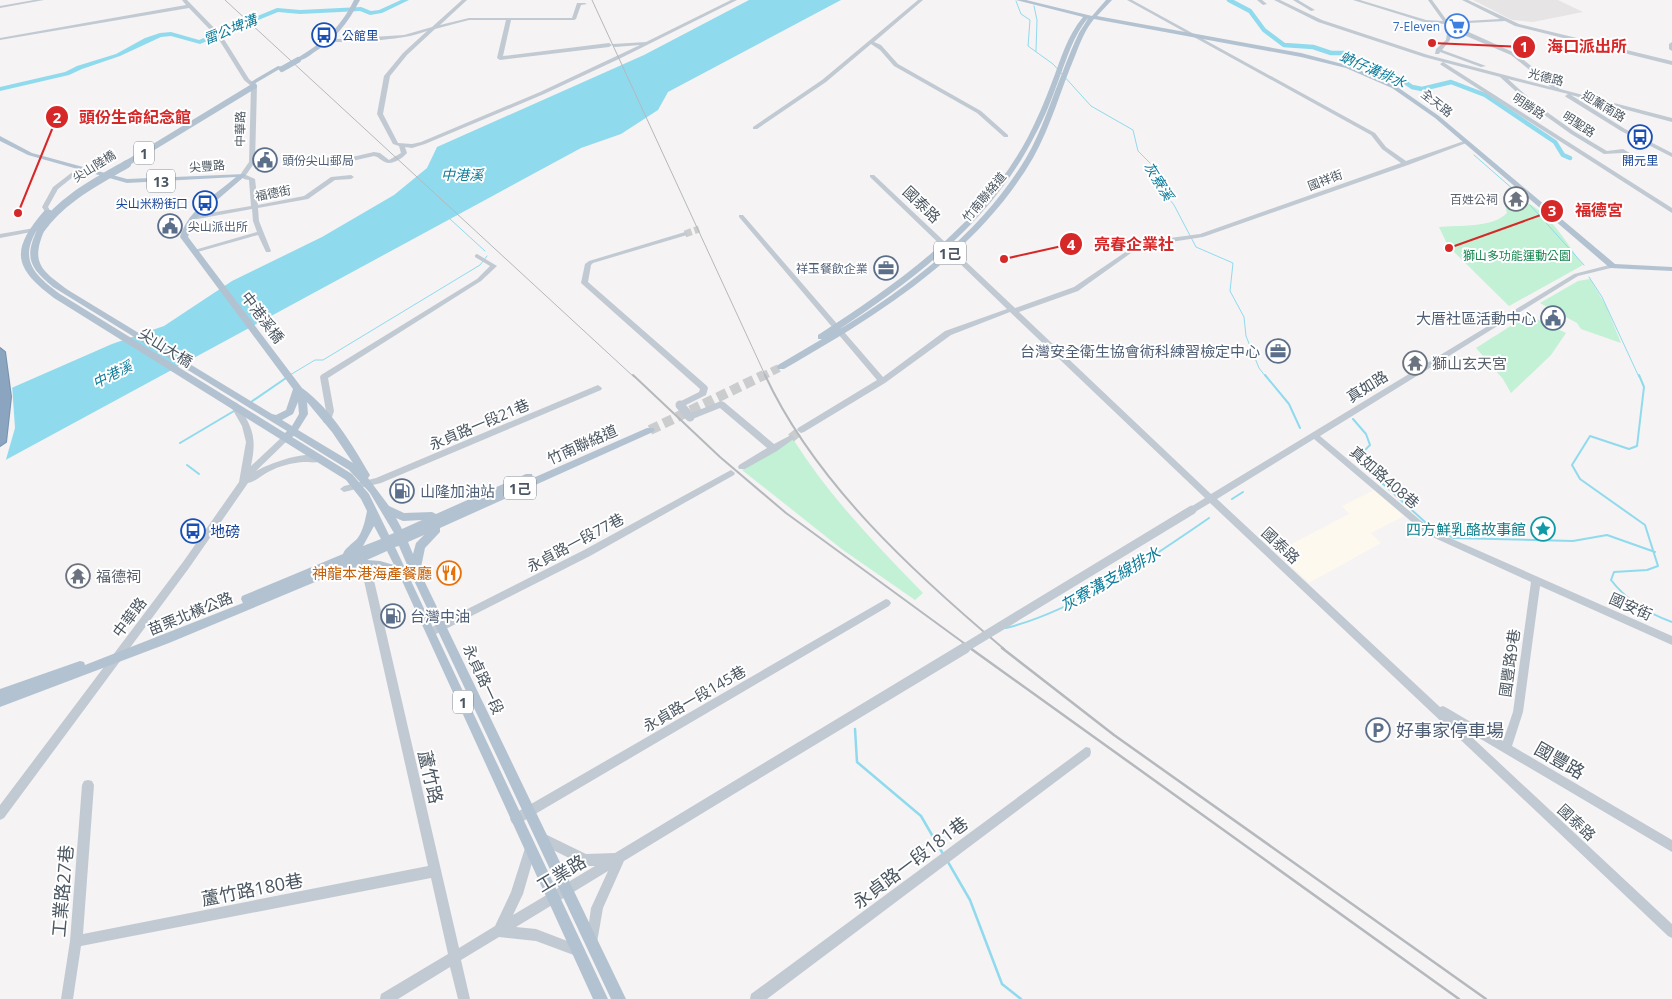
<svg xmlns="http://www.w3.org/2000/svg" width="1672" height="999" font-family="'Open Sans','Noto Sans TC',sans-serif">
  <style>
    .commercial { fill: #fdf9ef }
    .education { fill: #e6e4e5 }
    .green { fill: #c3f1d5 }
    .water { fill: #90daee }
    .pier { fill: #f5f3f3 }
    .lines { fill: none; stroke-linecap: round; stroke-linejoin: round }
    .stream-far2 { stroke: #90daee; stroke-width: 1 }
    .stream-far1 { stroke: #90daee; stroke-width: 2 }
    .stream { stroke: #90daee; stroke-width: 2.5 }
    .canal { stroke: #90daee; stroke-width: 4.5 }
    .river { fill: #90daee; fill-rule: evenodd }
    .minor-tunnel-far1 { stroke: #caccce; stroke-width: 7; stroke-dasharray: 7 3; stroke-linecap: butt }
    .minor-tunnel { stroke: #caccce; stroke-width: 9; stroke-dasharray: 9 4.5; stroke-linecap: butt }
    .major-tunnel-far1 { stroke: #caccce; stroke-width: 8; stroke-dasharray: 8 4; stroke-linecap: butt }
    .major-tunnel { stroke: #caccce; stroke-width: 10; stroke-dasharray: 10 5; stroke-linecap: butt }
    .highway-casing { stroke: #7690ad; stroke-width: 2 }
    .minor { fill: #c1cad2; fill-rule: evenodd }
    .major { fill: #b3c2d1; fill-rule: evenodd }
    .highway { fill: #8ba5c1; fill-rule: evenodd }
    .rail-far2 { stroke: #b5b8bd; stroke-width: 1 }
    .rail-far1 { stroke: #b5b8bd; stroke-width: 2 }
    .rail { stroke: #b5b8bd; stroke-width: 2.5 }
    .minor-bridge-far1 { stroke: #c1cad2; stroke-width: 9 }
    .minor-bridge { stroke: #c1cad2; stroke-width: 11 }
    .major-bridge-far1 { stroke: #b3c2d1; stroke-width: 6 }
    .major-bridge { stroke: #b3c2d1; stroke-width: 8 }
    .labels { text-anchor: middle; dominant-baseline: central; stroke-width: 4; stroke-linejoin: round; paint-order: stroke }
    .far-shop-label { font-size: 12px; fill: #366cbe; stroke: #fff; text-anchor: end }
    .far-transit-label { font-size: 12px; fill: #164399; stroke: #fff; text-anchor: start }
    .far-street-label { font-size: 12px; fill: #4a5661; stroke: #fff }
    .far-service-label { font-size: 12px; fill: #4e5e75; stroke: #fff; text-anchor: start }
    .far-worship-label { font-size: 12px; fill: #5b616d; stroke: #fff; text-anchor: end }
    .far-park-label { font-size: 12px; fill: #17864f; stroke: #fff }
    .far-water-label { font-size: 14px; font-style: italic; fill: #0c7c9b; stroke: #fff }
    .shield { fill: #fff; stroke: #808990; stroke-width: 1 }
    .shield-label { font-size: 14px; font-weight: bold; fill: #4a5661 }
    .street-label { font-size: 15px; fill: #4a5661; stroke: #fff }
    .service-label { font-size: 15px; fill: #4e5e75; stroke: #fff; text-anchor: end }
    .worship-label { font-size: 15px; fill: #5b616d; stroke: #fff; text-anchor: start }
    .culture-label { font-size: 15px; fill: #0d838f; stroke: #fff; text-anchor: end }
    .transit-label { font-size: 15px; fill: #164399; stroke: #fff; text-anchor: start }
    .food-label { font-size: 15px; fill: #c56008; stroke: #fff; text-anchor: end }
    .water-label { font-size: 16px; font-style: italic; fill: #0c7c9b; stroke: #fff }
    .near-service-label { font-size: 18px; fill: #4e5e75; stroke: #fff; text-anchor: start }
    .near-street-label { font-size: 18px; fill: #4a5661; stroke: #fff }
    .leader { fill: none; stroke: #d62828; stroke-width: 2 }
    .callout-dot { fill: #d62828; stroke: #fff; stroke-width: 2 }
    .mark-label { font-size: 15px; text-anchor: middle; font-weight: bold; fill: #fff }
    .callout-label { font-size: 16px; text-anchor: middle; font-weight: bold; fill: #d62828; stroke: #fff; stroke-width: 4; stroke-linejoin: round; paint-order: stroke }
  </style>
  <rect width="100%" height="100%" fill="#f5f3f3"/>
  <path class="commercial" d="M1374,490l30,26 -33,17 10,10 -72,40 -33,-31 73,-38 -7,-8z"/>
  <path class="education" d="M1473,0h85l25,12 -50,10 -21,-2z"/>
  <path class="green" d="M1511,198c32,3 54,43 72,67l-74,41 -61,-60 -9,-19c20,-2 54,1 68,-14l-3,-13z
    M1590,279l16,27 15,37 -40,-14 -4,-6 -37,-20 38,-22z
    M1528,315l38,18 -15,22 -40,38 -8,-14 -27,-31z
    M793,439c36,57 83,106 130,154l-8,7 -72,-50 -101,-80z"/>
  <path class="water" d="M749,0h92l-173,92 -10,18 -37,24 -40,14 -581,315v-70l112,-49 52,-18 68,-45 90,-44 72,-42 33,-27 10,-21 207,-92z"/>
  <path class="pier" d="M12,385l3,43 -10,35 -5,2v-74z"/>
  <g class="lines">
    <path class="stream-far2" d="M1016,1l5,13 9,6 -2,26 25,18 38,42 42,24 5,21 14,14 7,21 15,19 22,42 37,16 -3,28 14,26 2,19 13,32 7,9
      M1034,6l3,14 -1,31
      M1474,155l48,42
      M1530,205l54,60
      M450,219l35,32
      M1589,277l13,20 37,80
      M290,375l25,-15h8l157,-95 7,-9"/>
    <path class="stream-far1" d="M1265,375l24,29 11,24
      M1639,375l5,12 -7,59 -8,3 -39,-13 -18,29 8,14 65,46 13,41 -11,4 -33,2 -3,8c16,21 36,33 61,42
      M251,402l35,-24
      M1353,419l13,15 4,11 -8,8 -2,10 65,59 28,16 120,3 34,-6 48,17
      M180,443l54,-32
      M187,465l12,9
      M1232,499l11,-7
      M1006,628c69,-17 145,-70 203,-110"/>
    <path class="stream" d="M855,729l2,33 64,54 22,38
      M948,862l22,38 32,84 19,15"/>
    <path class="canal" d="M1229,0l21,11 14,19 20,15 29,2 18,6h13l58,27 10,7 10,2 29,-7 34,13 70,47 8,13 7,3"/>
    <path class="river" d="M401,0h8l-27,13 -12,2 -10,-4 -60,3 -22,-2 -78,32 -29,-8 -10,1 -41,19 -38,13 -13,6 -69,16v-4l65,-15 12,-6 39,-12 29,-16 15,-5 11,-1 28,8 78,-32 23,2 61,-3 10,4 8,-1z"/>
    <path class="minor-tunnel-far1" d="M685,234l14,-5"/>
    <path class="minor-tunnel" d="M791,438l10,-8"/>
    <path class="major-tunnel-far1" d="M761,377l20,-10"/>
    <path class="major-tunnel" d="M650,430l114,-55"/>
    <g class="highway-casing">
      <path id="highway" d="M0,348l5,4 6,45 -5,45 -6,4z"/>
    </g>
    <path class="minor" d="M34,0h10l-44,8v-2z
      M182,0h5l35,36 27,43 8,7 -2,76 -9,13 9,4 3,26 46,-9 27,-19 20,-2 3,2 -3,2 -16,1 -27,19 -50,9 1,13 12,30 -1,1h-4l-8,-17 -64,18 -3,-2 66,-19 -4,-11 -1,-12 -60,11 -3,-2 3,-2 59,-10 -2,-26 -5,-1 -4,-4 9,-13 2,-76 -7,-6 -26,-42 -29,-30 -189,32v-2l186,-33z
      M462,0h5l-27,25 29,-7h103l5,-15h8l2,1 -6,1 -5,14 -2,1h-63l-8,36 106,-13 3,2 -3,2 -109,13 -3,-2 9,-38h-37l-34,9 -28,26 -17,21 -7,38 15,29 14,1 9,-2 119,-50 100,-47 -25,2 -2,-1v-2l33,-2 85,-42h6l-116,58 -77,36 -119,50 -13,4 -7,-1 2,6c-4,5 -16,13 -22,9 -5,-2 -6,-5 -11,-6l-44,10h-29v-2l2,-1 27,-1 44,-10 6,1 9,7 12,-7 -2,-7 -6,-2 -16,-30 7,-38 19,-23 24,-22c-7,2 -15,5 -23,6 -15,3 -71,8 -82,3v-1h19l63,-4 28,-8z
      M918,0h5l-49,42 7,3 17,19 83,47 27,24v2h-4l-27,-24 -83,-47 -14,-16 -9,-6 -45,38 -69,47h-4v-2l69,-47z
      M1127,0h5l243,133 11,14 20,14 58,-20 5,1 -61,23 -205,72 -32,5 -40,11 -53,38 -59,21 192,182 363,-220 39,-10 3,2 -1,1 -37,9 -258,160 112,94 240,106v9l-132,-59 -17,126 -11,34 160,94v12l-210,-124 210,196v14l-4,-2 -458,-433 -15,9h-6l-1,-2 1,-2 16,-10 -195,-186 -59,23 -66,48 -81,49 -3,1 -4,-3 1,-2 79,-48 -138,-163v-2h4l140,162 62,-46 62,-22 -137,-132v-2h4l141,133 59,-21 53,-36 43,-13 30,-4 201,-71 -19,-14 -11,-14zM1314,439l112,95 105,48 -18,130 -10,29 -56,-33 -4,-2 -3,1 -223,-208z
      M1257,0h5l5,4 -4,1z
      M1274,0h6l42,20 106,35 123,32 -40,-32 -59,-25 -2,10 -8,10 44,16 -5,1 -41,-15 -1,2h-4l1,-5 10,-9 2,-13 -3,-3 -21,-2 -71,-22h7l66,20 17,1 -15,-21h4l16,22 52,-3 -38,-19h6l51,24 153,37v4l-157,-39 -10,-5 -54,3 64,29 45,36 112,29v4l-101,-27 54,34 47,24v4l-51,-26 -55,-34 -1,-1 3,-2 -60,-15 29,26 38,27 32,19 16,-2 15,9 -5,1 -11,-6 -18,1 -33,-20 -38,-27 -33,-30 -76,-20 -106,-35z
      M1293,0h5l17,10 -4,1z
      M1672,42v9l-3,-2v-5z
      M1443,62l229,146v5l-231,-148 -1,-1z
      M79,167l5,1 -26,21 -10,18 3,5 -5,1 -4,-6 11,-20z
      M40,227l3,2 -1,1 -42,8v-4z
      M685,232l2,1v2l-94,28 -2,2 -3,17 119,104 1,2 -2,7 -26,13 -3,-1 -1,-2 1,-2 22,-11 1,-3 -119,-106 4,-19 4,-3z
      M477,254l20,12 -16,15 -153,97 6,33 -4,12h-6l-1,-2 3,-10 -6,-34 1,-2 156,-96 13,-13 -15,-9v-2z
      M598,385l4,3 -1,2 -220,93 -37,9 -4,-3 4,-3 32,-8z
      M721,401l3,1 50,42 17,-9 4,3 -18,13 -32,18h-6l-1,-2 1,-2 28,-17 -47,-40 -30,12 -4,-3 1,-2z
      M234,402l3,1c16,25 20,34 14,63l31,-29 3,-1 4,3 -33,32c14,-8 57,-24 69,-12 -5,5 -15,3 -22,3 -12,1 -24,4 -35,10 -6,3 -13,10 -20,11l-59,85 -185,250 -4,2v-15l183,-243 56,-80 7,-40 -4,-16 -12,-21z
      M731,470l4,3 -1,2 -144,81 -156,79 -3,1 -3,-1 -2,-3 2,-3 156,-79z
      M365,559l3,1 2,3 89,385 36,-22 16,-34 15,-47 4,-2 4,2 2,4 -13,45 -10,21 82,-49h-10l-46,-23 -2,-4 2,-4 4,-2 43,21 29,-1 134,-81 4,-1 4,1 2,4 -2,4 -133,81 -21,47 -7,40 -4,2 -4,-2 -2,-4 5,-36 17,-37 -92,56 20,2 47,18 2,4 -2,4 -4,2 -43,-16 -37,-4 -38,23 9,39h-12l-8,-32 -52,32h-18l1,-5 67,-40 -17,-76 -350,68 -8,53h-12l9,-58 12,-156 2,-4 4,-1 4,1 2,4 -11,149 345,-68 -68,-303 2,-3z
      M886,599l3,1 2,3 -2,3 -369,217 -4,2 -4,-2 -2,-4 2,-4z
      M1086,747l4,1 1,4 -1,4 -323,243h-17l1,-5z"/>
    <path class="major" d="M354,0h6c-12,23 -25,39 -47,53 -5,4 -11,8 -17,8v-2c27,-17 44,-30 58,-59z
      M1016,0h10l66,16 14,-16h6l-15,16 204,37 49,13 46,20 43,30 176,148 57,3v4l-62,-3 -175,-150 -43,-30 -46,-20 -45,-11 -207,-38c-9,11 -14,24 -19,37 -14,33 -24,70 -42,102 -56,96 -155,157 -249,211h-6l-1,-2 1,-2 44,-26h-4v-4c82,-53 163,-110 210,-198 9,-18 17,-36 24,-55 9,-23 15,-46 31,-65zM1088,18c-1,3 -6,10 -9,15 -6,12 -11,25 -16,38 -12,29 -21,60 -37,87 -45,75 -117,129 -191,174 79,-52 156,-110 200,-197 10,-18 17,-37 24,-56 8,-21 14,-43 29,-61z
      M278,66l5,1 -29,17 -5,-1z
      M0,136l32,17 95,26 118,-5v2l-50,43 -4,7 -3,11 114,151c29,21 50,56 68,87l-2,3 21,28 15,7 28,-1 4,2 90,-40h6l1,4 114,-50h6l2,2 -2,2 -213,96v4l-15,16 -5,24 206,427h-15l-200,-425 -12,-28 -4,1 213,452h-15l-190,-416c-3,-4 -5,-5 -9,-8 -16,-10 -35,-3 -43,-8l-182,76 -169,64v-18l80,-28 4,1 1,3 158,-62 -2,-4 1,-3 101,-42c2,-6 9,-10 14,-15 6,-8 8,-18 10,-28l-6,-12 -15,-19 -292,-182c-42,-31 -43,-49 -9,-88h6l1,2 -13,15 6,2c-15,34 -4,41 23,61l204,124 4,1 10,-5 7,-21 -113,-152c8,-27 35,-42 56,-60l-109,6 -99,-28 -28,-14zM37,230c-13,28 -7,38 16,57l234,144 -2,2 -225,-139c-24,-18 -42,-33 -23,-64zM298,402l1,12 -7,12 -10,-6 11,-6zM307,402l25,30 21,31 -55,-33 10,-16zM294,436l55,34 21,23 24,40 -5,2 -20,-41 -17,-20 -60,-37zM396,518l7,3 19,-1 -20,9zM374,526l7,13 -18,7zM424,535l-8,8 -3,11 -5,-12zM387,551l7,14 -14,-4 -13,-1z"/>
    <use href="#highway" class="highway"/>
    <path class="rail-far2" d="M225,0l409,377
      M592,0l174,377"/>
    <path class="rail-far1" d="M633,375l87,82 66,56 186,136
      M765,375c50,108 150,199 239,274"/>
    <path class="rail" d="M970,648l489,351
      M1002,648l112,87 372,264"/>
    <path class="minor-bridge-far1" d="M680,405l10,12
      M963,649l229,-139"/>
    <path class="minor-bridge" d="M753,776l212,-128"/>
    <path class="major-bridge-far1" d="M282,69l16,-9
      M124,165l130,-79"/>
    <path class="major-bridge" d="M41,229c21,-30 55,-47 86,-65"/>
  </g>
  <defs>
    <g id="supermarket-ring" transform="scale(1.25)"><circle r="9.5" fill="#fff" stroke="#3f7fe0" stroke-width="1.5"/><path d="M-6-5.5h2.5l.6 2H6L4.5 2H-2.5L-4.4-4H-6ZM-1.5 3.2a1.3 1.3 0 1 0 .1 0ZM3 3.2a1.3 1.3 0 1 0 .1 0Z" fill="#3f7fe0"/></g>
    <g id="bus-ring" transform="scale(1.25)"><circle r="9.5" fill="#fff" stroke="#1a4fb4" stroke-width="1.5"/><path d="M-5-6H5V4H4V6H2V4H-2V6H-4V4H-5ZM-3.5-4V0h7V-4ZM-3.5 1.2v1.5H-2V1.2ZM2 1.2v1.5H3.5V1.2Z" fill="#1a4fb4"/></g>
    <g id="civic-ring" transform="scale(1.25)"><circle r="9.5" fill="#fff" stroke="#5c6f8a" stroke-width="1.5"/><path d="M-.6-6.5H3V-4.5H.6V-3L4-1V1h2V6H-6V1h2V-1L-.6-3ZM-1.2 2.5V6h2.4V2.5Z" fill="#5c6f8a"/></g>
    <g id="temple-ring" transform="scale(1.25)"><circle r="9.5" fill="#fff" stroke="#6b7280" stroke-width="1.5"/><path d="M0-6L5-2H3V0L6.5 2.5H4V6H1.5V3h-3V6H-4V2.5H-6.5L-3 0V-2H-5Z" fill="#6b7280"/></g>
    <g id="office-ring" transform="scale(1.25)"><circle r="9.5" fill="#fff" stroke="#5c6f8a" stroke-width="1.5"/><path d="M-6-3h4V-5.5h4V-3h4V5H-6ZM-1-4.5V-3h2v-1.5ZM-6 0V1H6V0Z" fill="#5c6f8a"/></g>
    <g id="fuel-ring" transform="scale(1.25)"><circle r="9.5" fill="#fff" stroke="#5c6f8a" stroke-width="1.5"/><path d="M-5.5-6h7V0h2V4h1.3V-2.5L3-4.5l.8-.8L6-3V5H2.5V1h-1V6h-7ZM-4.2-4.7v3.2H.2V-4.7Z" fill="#5c6f8a"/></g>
    <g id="sight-ring" transform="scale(1.25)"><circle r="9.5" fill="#fff" stroke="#0f9aa8" stroke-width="1.5"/><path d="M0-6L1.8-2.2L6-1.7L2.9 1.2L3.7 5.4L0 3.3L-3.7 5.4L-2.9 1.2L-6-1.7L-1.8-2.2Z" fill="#0f9aa8"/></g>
    <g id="restaurant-ring" transform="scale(1.25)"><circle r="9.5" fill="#fff" stroke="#e8710a" stroke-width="1.5"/><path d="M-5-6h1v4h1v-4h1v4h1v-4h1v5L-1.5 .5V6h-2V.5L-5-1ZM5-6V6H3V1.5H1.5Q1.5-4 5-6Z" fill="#e8710a"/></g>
    <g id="parking-ring" transform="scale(1.25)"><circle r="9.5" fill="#fff" stroke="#5c6f8a" stroke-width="1.5"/><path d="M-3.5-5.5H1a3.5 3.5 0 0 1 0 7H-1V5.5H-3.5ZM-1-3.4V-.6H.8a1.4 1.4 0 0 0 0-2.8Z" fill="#5c6f8a"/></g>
  </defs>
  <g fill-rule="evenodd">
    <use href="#supermarket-ring" x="1457" y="26"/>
    <use href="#bus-ring" x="324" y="35"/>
    <use href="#bus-ring" x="1640" y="137"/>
    <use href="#civic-ring" x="265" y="160"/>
    <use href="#temple-ring" x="1516" y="199"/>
    <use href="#bus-ring" x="205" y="203"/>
    <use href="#civic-ring" x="170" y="226"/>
    <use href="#office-ring" x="886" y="268"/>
    <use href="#civic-ring" x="1553" y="318"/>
    <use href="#office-ring" x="1278" y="351"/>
    <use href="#temple-ring" x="1415" y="363"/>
    <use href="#fuel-ring" x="402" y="491"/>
    <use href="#sight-ring" x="1543" y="529"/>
    <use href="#bus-ring" x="193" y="531"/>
    <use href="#restaurant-ring" x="449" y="573"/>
    <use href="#temple-ring" x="78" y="576"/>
    <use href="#fuel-ring" x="393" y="616"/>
    <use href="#parking-ring" x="1378" y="730"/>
  </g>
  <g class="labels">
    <g class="far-shop-label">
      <text x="1440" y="26">7-Eleven</text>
    </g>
    <g class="far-transit-label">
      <text x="342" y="35">公館里</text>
      <text x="1640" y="160" text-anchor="middle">開元里</text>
      <text x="188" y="203" text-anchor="end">尖山米粉街口</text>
    </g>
    <g class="far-street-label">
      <text transform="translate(1546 77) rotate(14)">光德路</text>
      <text transform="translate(1437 103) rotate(38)">全天路</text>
      <text transform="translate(1529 106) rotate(33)">明勝路</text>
      <text transform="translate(1604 106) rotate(31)">迎薰南路</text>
      <text transform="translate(1579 124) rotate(33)">明聖路</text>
      <text transform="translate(240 129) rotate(-89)">中華路</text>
      <text transform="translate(94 166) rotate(-32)">尖山陸橋</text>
      <text transform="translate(207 166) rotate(-4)">尖豐路</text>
      <text transform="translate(1325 180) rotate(-21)">國祥街</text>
      <text transform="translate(273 193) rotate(-11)">福德街</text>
      <text transform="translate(984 197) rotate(-50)">竹南聯絡道</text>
    </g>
    <g class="far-service-label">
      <text x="282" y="160">頭份尖山郵局</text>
      <text x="188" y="226">尖山派出所</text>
      <text x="868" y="268" text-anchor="end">祥玉餐飲企業</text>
    </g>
    <g class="far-worship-label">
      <text x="1498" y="199">百姓公祠</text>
    </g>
    <g class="far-park-label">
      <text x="1517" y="255">獅山多功能運動公園</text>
    </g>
    <g class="far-water-label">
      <text transform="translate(230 29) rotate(-22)">雷公埤溝</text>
      <text transform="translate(1373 69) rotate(24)">蚋仔溝排水</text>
      <text x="462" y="174">中港溪</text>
      <text transform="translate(1159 181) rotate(58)">灰寮溪</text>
      <text transform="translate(112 374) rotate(-27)">中港溪</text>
    </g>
    <g class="shield">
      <rect x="134" y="141.5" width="20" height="23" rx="4"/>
      <rect x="147" y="169.5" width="28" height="23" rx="4"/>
      <rect x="934" y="241.5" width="32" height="23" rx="4"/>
      <rect x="504" y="476.5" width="32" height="23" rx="4"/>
      <rect x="453" y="690.5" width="20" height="23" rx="4"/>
    </g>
    <g class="shield-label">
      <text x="144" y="153">1</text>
      <text x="161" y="181">13</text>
      <text x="950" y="253">1己</text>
      <text x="520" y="488">1己</text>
      <text x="463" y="702">1</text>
    </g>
    <g class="street-label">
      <text transform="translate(922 204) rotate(44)">國泰路</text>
      <text transform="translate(263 317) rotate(53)">中港溪橋</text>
      <text transform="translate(166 347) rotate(32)">尖山大橋</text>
      <text transform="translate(1367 386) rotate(-32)">真如路</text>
      <text transform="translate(479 424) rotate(-23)">永貞路一段21巷</text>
      <text transform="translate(582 444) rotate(-24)">竹南聯絡道</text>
      <text transform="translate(1385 477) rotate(41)">真如路408巷</text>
      <text transform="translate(575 542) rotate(-28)">永貞路一段77巷</text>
      <text transform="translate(1281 545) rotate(43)">國泰路</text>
      <text transform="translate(1631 606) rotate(24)">國安街</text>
      <text transform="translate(190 613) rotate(-22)">苗栗北橫公路</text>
      <text transform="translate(129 617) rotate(-53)">中華路</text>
      <text transform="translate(1509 663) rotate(-82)">國豐路9巷</text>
      <text transform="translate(484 679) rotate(65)">永貞路一段</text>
      <text transform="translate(694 698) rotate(-30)">永貞路一段145巷</text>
      <text transform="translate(1577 822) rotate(43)">國泰路</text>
    </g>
    <g class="service-label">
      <text x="1536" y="318">大厝社區活動中心</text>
      <text x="1260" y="351">台灣安全衛生協會術科練習檢定中心</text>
      <text x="420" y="491" text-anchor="start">山隆加油站</text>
      <text x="410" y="616" text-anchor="start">台灣中油</text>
    </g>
    <g class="worship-label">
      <text x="1432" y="363">獅山玄天宮</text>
      <text x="96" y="576">福德祠</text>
    </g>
    <g class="culture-label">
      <text x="1526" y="529">四方鮮乳酪故事館</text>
    </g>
    <g class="transit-label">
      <text x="210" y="531">地磅</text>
    </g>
    <g class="food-label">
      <text x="432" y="573">神龍本港海產餐廳</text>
    </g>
    <g class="water-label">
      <text transform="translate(1110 579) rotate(-30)">灰寮溝支線排水</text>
    </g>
    <g class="near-service-label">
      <text x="1396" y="730">好事家停車場</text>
    </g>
    <g class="near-street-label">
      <text transform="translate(1560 760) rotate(30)">國豐路</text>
      <text transform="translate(431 777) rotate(77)">蘆竹路</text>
      <text transform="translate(910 862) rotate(-37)">永貞路一段181巷</text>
      <text transform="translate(561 873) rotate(-31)">工業路</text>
      <text transform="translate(252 889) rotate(-11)">蘆竹路180巷</text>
      <text transform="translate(62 891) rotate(-85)">工業路27巷</text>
    </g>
  </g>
  <path class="leader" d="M1432 43L1524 47M18 213L57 117M1449 248L1552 211M1004 259L1071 244"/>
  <g class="callout-dot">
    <circle cx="1432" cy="43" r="5"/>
    <circle cx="18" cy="213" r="5"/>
    <circle cx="1449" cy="248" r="5"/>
    <circle cx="1004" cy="259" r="5"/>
    <circle cx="1524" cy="47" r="12"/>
    <circle cx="57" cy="117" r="12"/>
    <circle cx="1552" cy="211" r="12"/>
    <circle cx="1071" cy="244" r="12"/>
  </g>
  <g class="mark-label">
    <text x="1524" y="52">1</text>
    <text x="57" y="123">2</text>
    <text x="1552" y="216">3</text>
    <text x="1071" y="250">4</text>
  </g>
  <g class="callout-label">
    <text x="1587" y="52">海口派出所</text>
    <text x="135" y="123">頭份生命紀念館</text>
    <text x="1599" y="216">福德宮</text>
    <text x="1134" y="250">亮春企業社</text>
  </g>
</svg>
